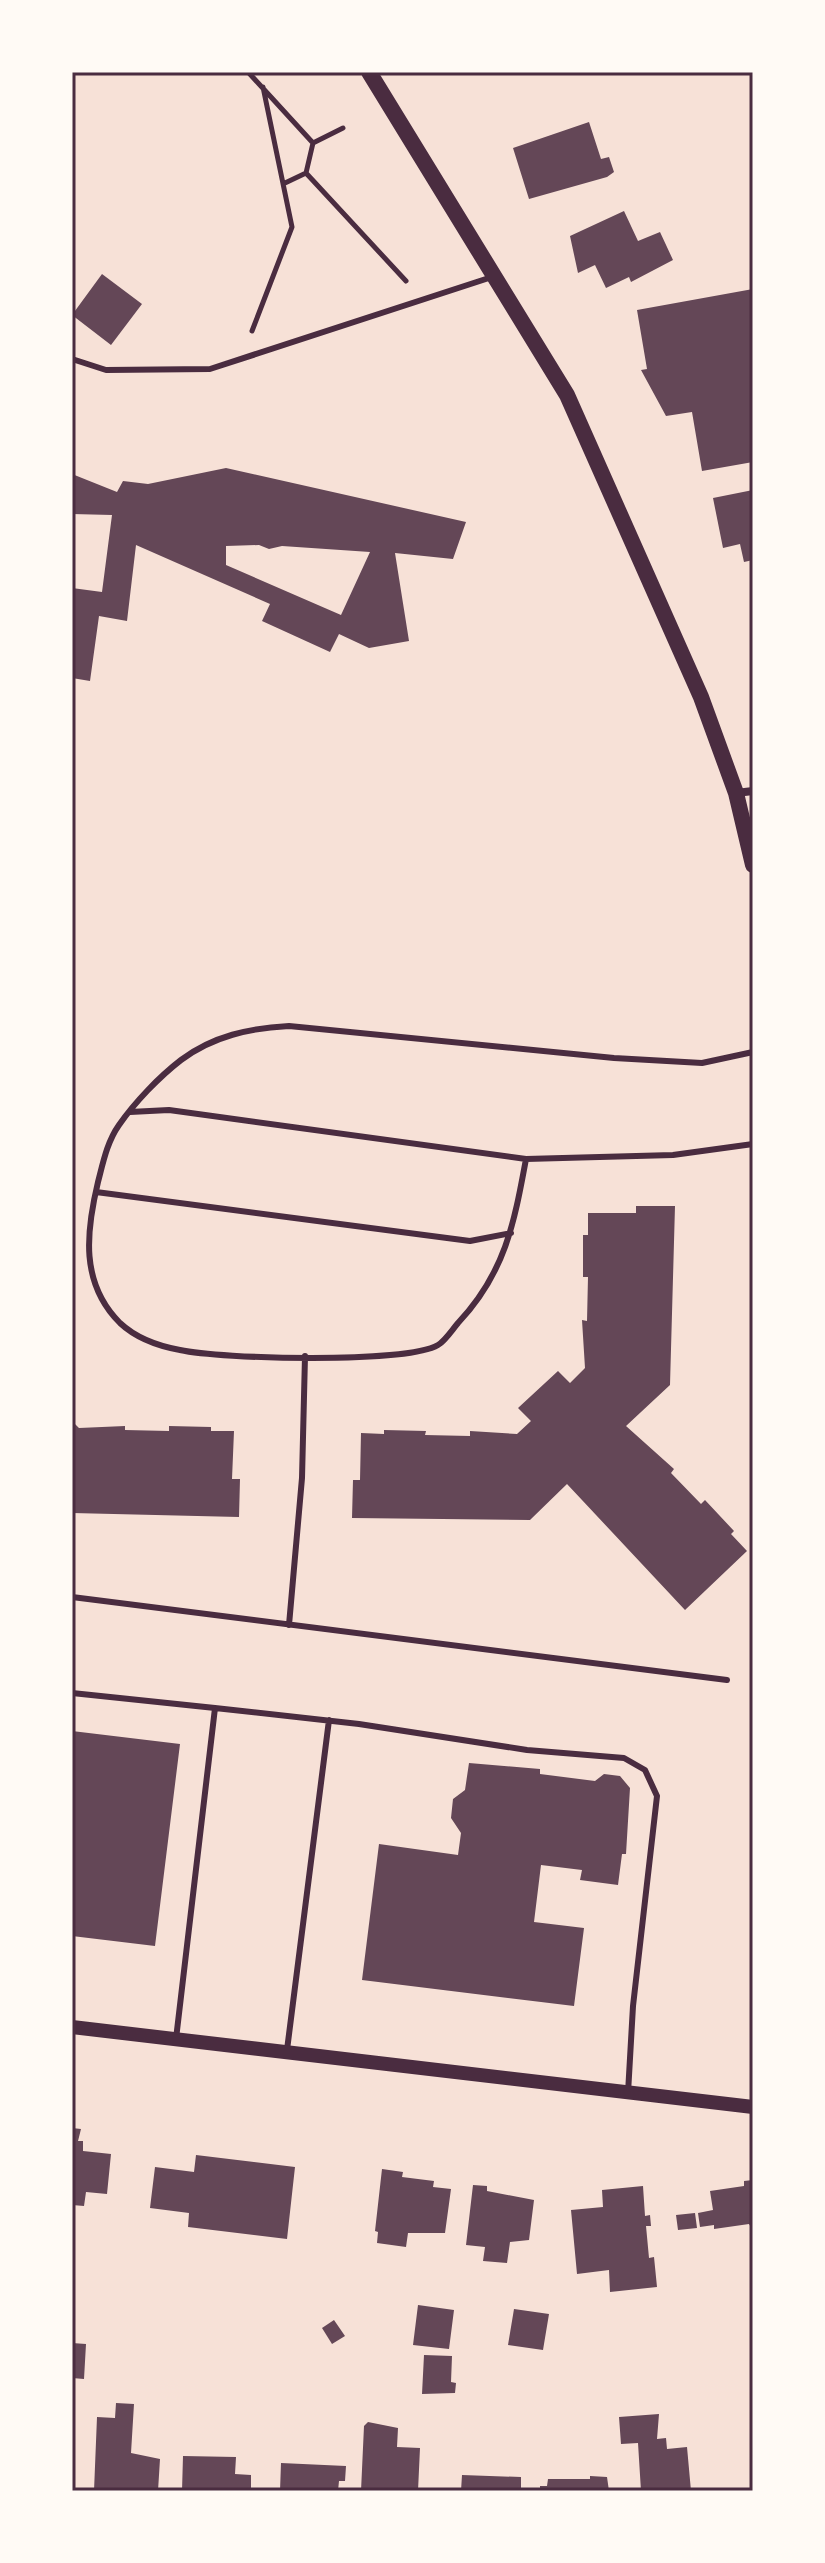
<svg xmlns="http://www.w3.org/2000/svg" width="825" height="2563" font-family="'Varela Round',sans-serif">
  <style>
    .building { fill: #644757; fill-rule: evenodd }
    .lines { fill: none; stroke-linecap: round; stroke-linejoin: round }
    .path { stroke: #4a2c40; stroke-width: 5 }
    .service { stroke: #4a2c40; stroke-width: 6 }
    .minor { stroke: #4a2c40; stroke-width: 8 }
    .tertiary { stroke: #4a2c40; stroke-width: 14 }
    .secondary { stroke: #4a2c40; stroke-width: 16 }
    .neatline { fill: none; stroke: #4a2c40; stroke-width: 3 }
  </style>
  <rect width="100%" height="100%" fill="#f7e1d7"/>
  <path class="building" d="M589,122l12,37 8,-2 5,15 -7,5 -78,22 -16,-51z
    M624,211l14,30 22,-9 13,28 -42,22 -2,-5 -23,11 -11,-23 -17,8 -8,-37z
    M102,274l40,30 -31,41 -39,-30z
    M753,289v173l-51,9 -10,-59 -26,4 -25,-46 6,-1 -10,-59z
    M226,468l240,54 -13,37 -58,-6 14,88 -40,7 -30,-14 -9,18 -68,-31 8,-17 -134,-59 -9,76 -28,-5 -9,65 -18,-3v-90l30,4 10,-77 -40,-1v-40l45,18 6,-11 25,3zM259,545l10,4 13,-3 88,6 -29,63 -115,-50v-19z
    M753,490v70l-9,2 -4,-18 -17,4 -10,-50z
    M636,1206h39l-5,179 -44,41 48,43 -3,4 30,31 4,-4 29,31 -3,3 16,17 -62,59 -118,-126 -37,36 -178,-2 1,-38h7l1,-47 23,1v-4l42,1 -1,4 45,1v-5l47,3 14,-13 -13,-13 40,-37 12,12 15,-15 -3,-48 5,1 1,-44h-5v-42h5v-22h48z
    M72,1421l7,7 46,-2v4l44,1v-5l42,1v4h23l-2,48h8l-1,38 -167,-4z
    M72,1731l108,13 -25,202 -83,-10z
    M469,1763l71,6v5l55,7 9,-7 16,2 10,12 -4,66h-4l-4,31 -38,-5 2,-10 -41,-5 -7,57 50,6 -10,78 -212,-26 17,-136 79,11 3,-22 -10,-15 2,-19 12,-9z
    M72,2128l9,1 -3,12h5v10l28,3 -4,40 -21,-2 -2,14 -12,-1z
    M196,2155l99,12 -8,72 -99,-12 1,-14 -39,-5 5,-41 39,5z
    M382,2169l21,3 -1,5 32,4 -1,6 18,2 -6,44h-37l-2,14 -29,-4 1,-11 -3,-1z
    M753,2180v51l-4,-7 -35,5v-4l-14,2 -2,-14 15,-3 -3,-19 34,-5v-5z
    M473,2185l14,1v5l47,9 -5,40 -19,2 -3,21 -24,-2 2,-14 -19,-2z
    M643,2186l2,30 5,-1 1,11h-5l3,32 5,-1 3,30 -47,5 -1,-22 -32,4 -6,-64 32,-3 -1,-17z
    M695,2213l2,15 -19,2 -2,-15z
    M418,2305l36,5 -5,39 -36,-4z
    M514,2309l35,5 -6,36 -35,-5z
    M334,2320l11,16 -13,8 -10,-16z
    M72,2343l14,1 -2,35 -12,-1z
    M424,2355l28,1 -1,26 5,1 -1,10 -33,1z
    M116,2403l18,1 -3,49 29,6 -2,32h-64l3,-74 18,1z
    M659,2414l-2,25 9,-1 1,11 20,-2 4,44h-50l-3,-48 -17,1 -2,-27z
    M368,2422l30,6 -1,19 23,1 -2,43h-57l3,-65z
    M183,2456l53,1 -1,17 16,1v16h-69z
    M281,2463l65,3 -1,15h-6l-1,10h-58z
    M462,2475l59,2v14h-60z
    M590,2476l17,1 2,14h-69v-5h7l1,-7h42z"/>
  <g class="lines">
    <path class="path" d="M248,72l65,71 30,-15
      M306,173l7,-30
      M285,183l21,-10 100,108
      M252,331l40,-104 -29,-140"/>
    <path class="service" d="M72,359l34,11 104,-1 282,-92
      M753,1052l-51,11 -88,-5 -325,-32c-39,2 -76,10 -108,34 -22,17 -46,42 -62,65 -12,17 -16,38 -21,57 -12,50 -18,101 22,141 16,15 38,23 60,27 40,9 226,14 258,-5 7,-4 14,-15 20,-22 47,-50 56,-99 68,-164l147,-4 80,-11
      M130,1112l39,-2 357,49
      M96,1192l374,49 41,-8
      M72,1597l655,83
      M289,1625l13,-147 3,-122
      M72,1693l143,15
      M176,2039l39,-331 144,16 168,26 97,8 21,12 12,26 -24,210 -5,87
      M287,2050l42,-330"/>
    <path class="minor" d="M736,793l17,-2"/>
    <path class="tertiary" d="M72,2027l681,80"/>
    <path class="secondary" d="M369,72l198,323 134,302 35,96 17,72"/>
  </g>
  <rect width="825" height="2563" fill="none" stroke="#fffaf5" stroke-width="148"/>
  <rect x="74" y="74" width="677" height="2415" class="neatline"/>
</svg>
